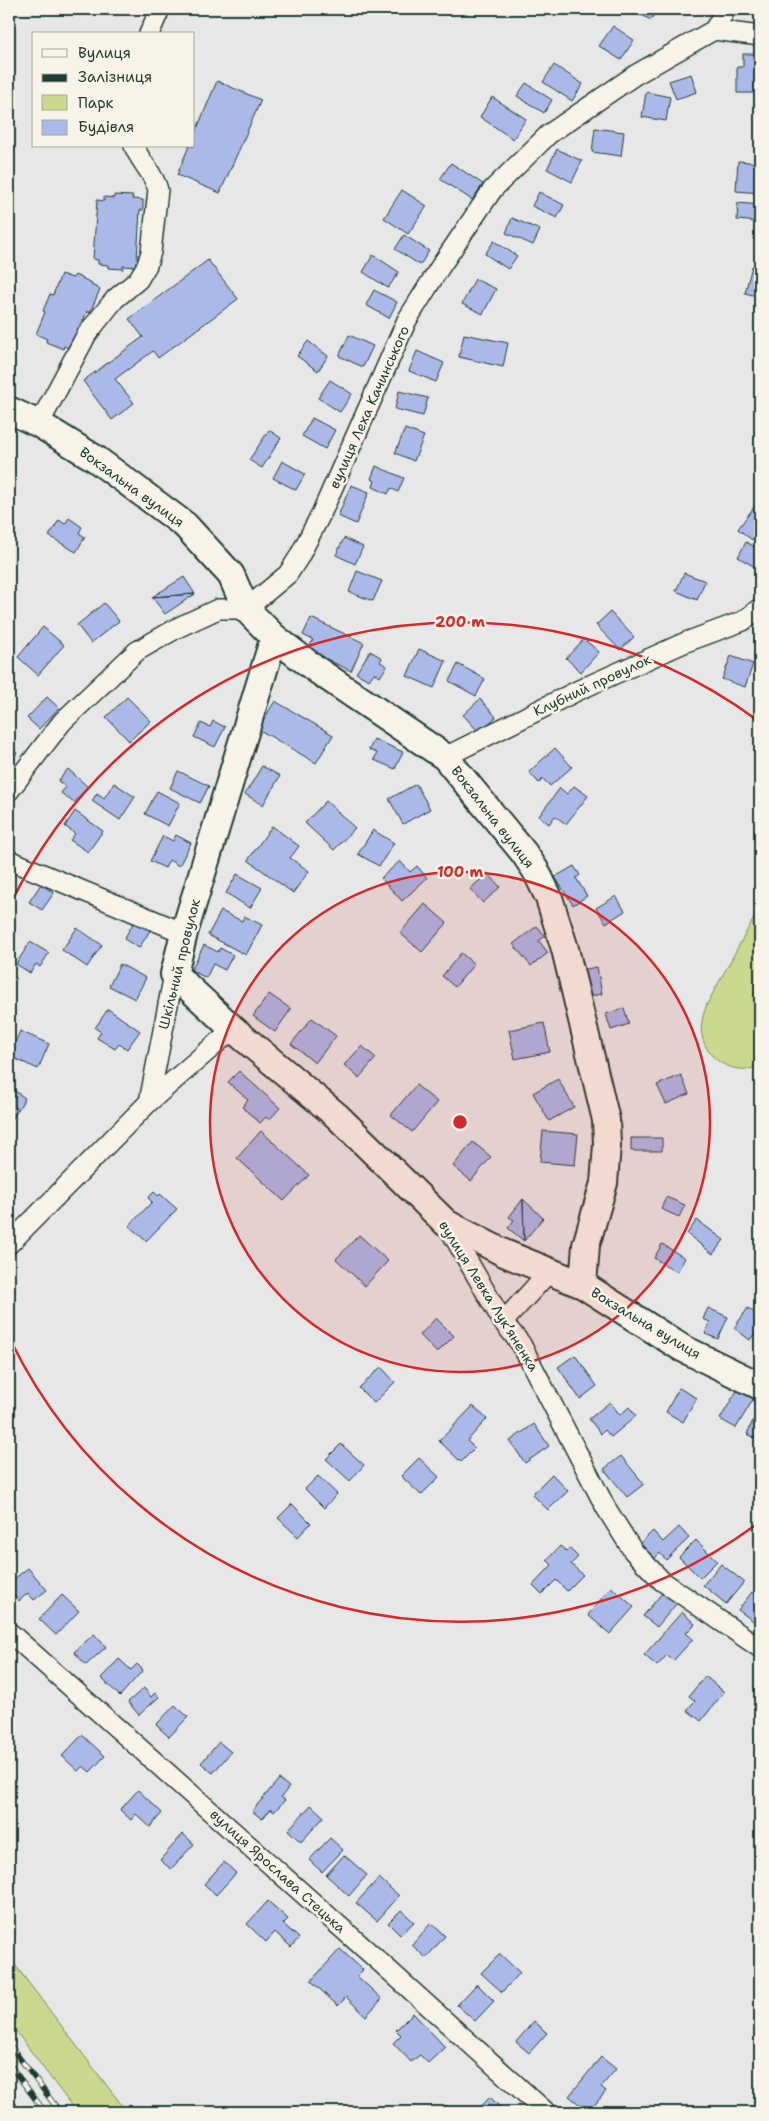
<svg xmlns="http://www.w3.org/2000/svg" width="769" height="2121" font-family="'Shantell Sans',sans-serif">
  <style>
    .green { fill: #cad98d; stroke: #748b60 }
    .building { fill: #abb9e9; stroke: #1f3d34 }
    .lines { fill: none; stroke-linecap: round; stroke-linejoin: round }
    .street-casing { stroke: #1f3d34; stroke-width: 22 }
    .secondary-casing { stroke: #1f3d34; stroke-width: 30 }
    .street { stroke: #f7f3e8; stroke-width: 19 }
    .secondary { stroke: #f7f3e8; stroke-width: 26 }
    .rail-casing { stroke: #1f3d34; stroke-width: 5.5 }
    .rail { stroke: #f7f3e8; stroke-width: 4; stroke-dasharray: 11; stroke-linecap: butt }
    .ring { fill: none; stroke: #d62828; stroke-width: 2.5 }
    .labels { text-anchor: middle; dominant-baseline: central; stroke-width: 5; stroke-linejoin: round; paint-order: stroke }
    .street-label { font-size: 14px; fill: #1f3d34; stroke: #f7f3e8 }
    .centre { fill: #d62828; stroke: #f7f3e8; stroke-width: 2.5 }
    .ring-label { font-size: 15px; text-anchor: middle; font-weight: bold; fill: #d62828; stroke: #f7f3e8; stroke-width: 5; stroke-linejoin: round; paint-order: stroke }
  </style>
  <rect width="100%" height="100%" fill="#e8e7e8"/>
  <filter id="ink" filterUnits="userSpaceOnUse"><feTurbulence type="fractalNoise" baseFrequency=".02" numOctaves="2"/><feDisplacementMap in="SourceGraphic" scale="10" xChannelSelector="R" yChannelSelector="G"/><feConvolveMatrix kernelMatrix="1 2 1 2 8 2 1 2 1" color-interpolation-filters="sRGB"/></filter>
  <g filter="url(#ink)">
    <path class="green" d="M760,907v159c-23,10 -54,-4 -58,-31 -2,-11 1,-20 5,-31z
      M9,1957l118,155h-51l-8,-11 -59,-79z"/>
    <path class="building" d="M633,9h24l-6,11 -19,-10z
      M613,26l21,14 -13,20 -22,-14z
      M743,54h17v39h-23v-26h6z
      M554,65l29,19 -11,17 -29,-19z
      M691,74l6,18 -21,7 -7,-18z
      M217,81l44,19 -41,93 -43,-18 12,-29h5v-10z
      M526,83l26,17 -8,13 -27,-17z
      M646,92l24,5 -4,24 -24,-4z
      M492,97l34,22 -13,20 -33,-22z
      M595,128l29,4 -3,24 -29,-4z
      M557,149l25,12 -10,21 -25,-13z
      M738,161l22,2v30l-24,-2z
      M451,163l32,21 -11,16 -32,-21z
      M402,190l25,16 -19,28 -24,-16z
      M539,192l25,13 -7,13 -25,-12z
      M114,195l19,1 -1,3 11,1v10h-3l-3,49h2v8l-16,-1v3l-15,-1v-3l-10,-1v-4l-5,-1 4,-59 7,1v-4l10,1z
      M738,203l22,2v17l-23,-2z
      M512,218l28,12 -7,15 -27,-12z
      M404,235l25,16 -9,14 -25,-16z
      M494,241l23,15 -9,13 -23,-15z
      M9,253l6,3 -5,14h-1z
      M373,255l26,17 -11,16 -25,-16z
      M208,260l30,39 -80,59 -5,-7 -38,28 19,24 -22,17 -29,-39 60,-44 -14,-18z
      M752,266l8,2v29l-15,-4z
      M61,274l12,4 2,-3 17,8 -1,2 9,4 -10,24 -3,-2 -5,13 3,1 -11,26 -10,-5 -1,3 -17,-7 1,-3 -11,-5 9,-22 -2,-1 7,-17 3,1z
      M475,279l21,10 -13,25 -21,-10z
      M374,290l23,12 -8,16 -23,-13z
      M464,334l44,9 -5,24 -44,-10z
      M349,335l24,11 -10,21 -24,-11z
      M308,341l20,15 -10,15 -21,-15z
      M417,351l27,12 -8,19 -27,-11z
      M330,380l22,14 -12,18 -22,-14z
      M399,391l29,7 -5,18 -28,-7z
      M312,418l23,12 -10,19 -23,-13z
      M405,429l19,7 -10,25 -19,-8z
      M269,430l12,8 -19,30 -13,-8z
      M282,461l23,13 -9,16 -23,-12z
      M376,466l28,12 -6,14 -7,-4 -3,6 -15,-7 2,-6 -4,-2z
      M351,485l18,7 -13,32 -18,-8z
      M754,507l6,5v17l-8,11 -14,-11z
      M69,518l13,9 -3,6 6,4 -9,15 -27,-16 10,-16 6,4z
      M344,538l19,9 -8,17 -19,-9z
      M746,542l14,8v20l-22,-13z
      M357,571l25,10 -9,20 -24,-9z
      M684,573l21,8 -8,19 -21,-9z
      M184,577l11,17 -43,3z
      M195,594l-30,20 -13,-17z
      M104,603l15,18 -28,22 -14,-18z
      M610,612l24,25 -14,13 -24,-25z
      M311,618l53,25 -13,28 -43,-21 5,-10 -10,-5z
      M43,627l21,18 -26,30 -20,-18z
      M584,639l15,13 -18,20 -15,-14z
      M419,649l27,12 -12,27 -27,-12z
      M370,651l12,7 -2,4 7,4 -7,11 -6,-4 -5,7 -13,-7z
      M731,656l22,8 -8,23 -23,-8z
      M458,664l27,15 -9,17 -27,-15z
      M47,697l12,11 -20,21 -12,-11z
      M127,697l24,24 -22,20 -23,-24z
      M480,699l16,18 -17,15 -16,-17z
      M275,701l58,34 -17,28 -58,-34z
      M213,721l12,6 -10,20 -21,-10 7,-14 9,4z
      M374,739l29,13 -8,17 -21,-9 3,-7 -8,-3z
      M9,745l8,8 -8,9z
      M555,748l17,19 -22,19 -7,-7 -4,4 -10,-11z
      M262,766l18,10 -17,29 -18,-11z
      M68,769l20,18 -14,16 -13,-10 5,-6 -8,-6z
      M178,771l31,15 -9,17 -30,-15z
      M114,783l21,14 -15,23 -28,-19 5,-8 7,5z
      M416,784l14,25 -27,15 -14,-25z
      M574,786l14,10 -22,28 -11,-8 -6,8 -10,-8 21,-28 7,6z
      M157,791l23,12 -12,23 -23,-12z
      M326,801l29,27 -21,22 -29,-27z
      M75,811l28,20 -15,21 -18,-12 5,-6 -10,-8z
      M272,826l27,20 -9,12 19,13 -16,22 -45,-33z
      M373,830l21,13 -15,23 -21,-12z
      M176,835l15,8 -12,23 -10,-6 -4,8 -15,-7 13,-25 10,5z
      M400,861l10,11 7,-6 10,12 -25,23 -21,-23z
      M574,866l6,9 -4,3 11,18 -14,9 -18,-28z
      M488,873l12,14 -17,16 -13,-14z
      M237,874l25,14 -12,20 -24,-15z
      M41,884l13,9 -12,17 -13,-8z
      M616,896l9,15 -19,12 -10,-15z
      M425,904l22,19 -25,29 -22,-19z
      M221,911l21,10 2,-5 18,9 -16,30 -38,-20z
      M135,920l16,9 -12,19 -15,-9z
      M537,926l8,10 -6,5 9,12 -17,13 -18,-22z
      M77,928l25,17 -15,22 -25,-17z
      M30,942l19,11 -9,14 -4,-3 -6,9 -14,-9z
      M204,945l14,7 2,-4 13,7 -8,15 -12,-6 -7,14 -15,-8z
      M461,953l13,11 -19,23 -13,-11z
      M120,964l26,14 -11,21 -26,-13z
      M597,967l5,27 -16,3 -5,-27z
      M269,994l22,15 -16,23 -22,-16z
      M624,1008l5,16 -18,6 -5,-16z
      M108,1009l32,22 -13,18 -8,-5 -4,5 -18,-11 4,-6 -6,-4z
      M312,1018l24,18 -21,27 -24,-19z
      M544,1023l6,29 -35,7 -6,-29z
      M20,1031l29,13 -11,25 -29,-13z
      M362,1046l14,12 -17,20 -15,-13z
      M239,1071l41,37 -11,12 -3,-3 -6,6 -18,-16 6,-7 -20,-18z
      M681,1075l8,19 -23,10 -9,-19z
      M558,1079l16,28 -25,14 -16,-28z
      M416,1085l21,17 -25,30 -21,-17z
      M9,1087l16,11 -12,20 -4,-3z
      M261,1131l48,44 -25,26 -47,-43z
      M543,1131l35,3 -3,31 -35,-3z
      M631,1138h31v13h-31z
      M473,1142l18,15 -20,24 -18,-15z
      M154,1192l4,4 2,-2 17,15 -31,32 -17,-15 23,-24 -4,-4z
      M666,1197l19,8 -6,12 -18,-8z
      M523,1199l20,19 -19,23z
      M523,1199l1,42 -16,-13 6,-8 -5,-3z
      M697,1220l27,20 -11,14 -26,-20z
      M359,1235l29,26 -23,25 -29,-27z
      M662,1244l23,14 -8,14 -23,-14z
      M708,1308l20,9 -10,22 -13,-5 5,-12 -7,-3z
      M748,1308l12,9v21l-6,-4 -4,6 -16,-12z
      M436,1318l18,18 -17,17 -17,-18z
      M575,1355l22,31 -17,13 -22,-32z
      M381,1367l14,15 -21,21 -15,-15z
      M679,1388l18,10 -14,24 -17,-10z
      M738,1389l16,9 -18,30 -16,-9z
      M610,1402l10,13 9,-8 7,9 -25,21 -6,-7 -4,4 -12,-15z
      M760,1405v35l-13,-6z
      M473,1406l14,13 -20,22 8,7 -14,14 -22,-21z
      M534,1424l15,22 -24,17 -15,-22z
      M341,1444l23,21 -14,16 -24,-22z
      M621,1456l23,28 -17,13 -23,-28z
      M419,1458l20,19 -18,18 -20,-19z
      M552,1474l16,17 -20,19 -16,-16z
      M318,1476l19,18 -13,14 -19,-19z
      M292,1504l19,19 -13,14 -20,-19z
      M679,1527l10,11 -23,22 -6,-7 -6,6 -15,-15 14,-13 10,11z
      M696,1540l21,21 -17,17 -21,-21z
      M560,1546l6,5 3,-3 9,9 -7,7 12,11 -16,16 -11,-11 -14,14 -9,-9 19,-20 -5,-5z
      M721,1564l23,18 -18,22 -23,-19z
      M28,1568l19,22 -13,10 -6,-7 -9,8 -10,-12v-6z
      M611,1587l23,20 -24,27 -22,-19z
      M663,1592l14,11 -20,24 -14,-11z
      M752,1592l8,6v20l-4,5 -18,-13z
      M62,1595l17,16 -23,24 -17,-16z
      M682,1612l13,12 -9,9 7,6 -20,22 -6,-6 -10,11 -13,-11z
      M94,1634l12,13 -20,18 -12,-13z
      M119,1659l12,11 6,-6 6,6 -23,26 -19,-18z
      M705,1676l19,16 -23,29 -14,-11 8,-9 -6,-5z
      M144,1688l7,9 4,-4 4,4 -20,18 -11,-13z
      M175,1705l13,12 -19,20 -13,-12z
      M82,1735l23,21 -15,16 -7,-6 -5,5 -16,-15z
      M219,1742l12,10 -18,21 -12,-10z
      M279,1779l10,8 -8,10 4,3 -11,12 -3,-3 -9,10 -10,-8z
      M138,1790l24,23 -12,14 -14,-13 -5,6 -11,-10z
      M311,1805l13,12 -23,25 -13,-12z
      M183,1834l11,10 -23,25 -11,-9z
      M330,1838l13,12 -21,22 -13,-12z
      M344,1855l23,20 -18,21 -23,-21z
      M224,1862l12,11 -20,22 -12,-11z
      M379,1878l20,18 -22,25 -21,-18z
      M268,1901l20,18 -5,5 16,14 -8,9 -16,-15 -9,10 -19,-18z
      M401,1910l13,12 -14,13 -12,-12z
      M431,1923l14,13 -19,22 -14,-13z
      M340,1949l23,21 -6,6 25,23 -16,17 -20,-19 -8,9 -27,-25z
      M500,1954l20,19 -18,19 -21,-19z
      M477,1984l17,17 -19,20 -18,-16z
      M413,2013l32,34 -17,16 -8,-8 -9,7 -18,-19 8,-8 -5,-5z
      M534,2021l13,12 -18,20 -13,-11z
      M601,2057l15,12 -15,18 5,4 -17,21 -20,-16z
      M490,2097l15,15h-24l-3,-2z
      M446,2105l7,7h-14z"/>
    <g class="lines">
      <g class="street-casing">
        <path id="street" d="M714,30l46,6
          M149,34l11,-25
          M39,424l48,-90 28,-35 23,-19 9,-15 4,-13 7,-62c-4,-17 -18,-28 -24,-44
          M445,757l134,-67 107,-48 57,-21 17,-13
          M9,791l53,-69 75,-71 42,-24 39,-18h28l42,-35 11,-17 23,-45 85,-192 35,-56 51,-75 56,-55 86,-59 79,-45 12,-21
          M9,860l175,73
          M149,1102l25,-128
          M446,1223l57,99 18,22 85,164 27,43 29,30 98,67
          M9,1244l140,-142 84,-73
          M503,1322l47,-51
          M9,1632l373,332 164,148"/>
      </g>
      <g class="secondary-casing">
        <path id="secondary" d="M9,410l30,14 57,35 89,66 46,50 15,34 28,28 40,31 131,89 79,96 12,18 13,27 16,51 41,171 1,25 -3,38 -18,62 -3,40
          M274,637l-90,296 -10,41 59,55 104,87 109,107 58,30 79,32 99,63 78,38"/>
      </g>
      <use href="#street" class="street"/>
      <use href="#secondary" class="secondary"/>
      <g class="rail-casing">
        <path id="rail" d="M9,2044l51,68
          M9,2064l36,48"/>
      </g>
      <use href="#rail" class="rail"/>
    </g>
  </g>
  <circle cx="460" cy="1122" r="250" fill="#d62828" fill-opacity=".12"/>
  <g class="ring">
    <circle cx="460" cy="1122" r="250"/>
    <path d="M757 1524A500 500 0 0 1 11 1341M11 903A500 500 0 0 1 757 720"/>
  </g>
  <g class="labels">
    <g class="street-label">
      <text transform="translate(369 407) rotate(-66)">вулиця Леха Качинського</text>
      <text transform="translate(132 487) rotate(36)">Вокзальна вулиця</text>
      <text transform="translate(592 685) rotate(-25)">Клубний провулок</text>
      <text transform="translate(493 817) rotate(52)">Вокзальна вулиця</text>
      <text transform="translate(179 964) rotate(-76)">Шкільний провулок</text>
      <text transform="translate(489 1296) rotate(58)">вулиця Левка Лукʼяненка</text>
      <text transform="translate(646 1323) rotate(31)">Вокзальна вулиця</text>
      <text transform="translate(278 1871) rotate(42)">вулиця Ярослава Стецька</text>
    </g>
  </g>
  <circle cx="460" cy="1122" r="8" class="centre"/>
  <g class="ring-label">
    <text x="460" y="627">200 m</text>
    <text x="460" y="877">100 m</text>
  </g>
  <rect width="769" height="2121" fill="none" stroke="#f7f3e8" stroke-width="30"/>
  <rect x="15" y="15" width="739" height="2091" fill="none" stroke="#1f3d34" stroke-width="2" filter="url(#ink)"/>
  <rect x="32" y="32" width="162" height="115" fill="#f7f3e8" stroke="#a1aaa0"/>
  <rect x="42" y="49" width="25" height="8" fill="#f7f3e8" stroke="#a1aaa0"/>
  <text x="78" y="58" font-size="15" fill="#1f3d34">Вулиця</text>
  <rect x="42" y="74" width="25" height="8" fill="#1f3d34" stroke="#a1aaa0"/>
  <text x="78" y="82" font-size="15" fill="#1f3d34">Залізниця</text>
  <rect x="42" y="95" width="25" height="15" fill="#cad98d" stroke="#a1aaa0"/>
  <text x="78" y="108" font-size="15" fill="#1f3d34">Парк</text>
  <rect x="42" y="120" width="25" height="15" fill="#abb9e9" stroke="#a1aaa0"/>
  <text x="78" y="132" font-size="15" fill="#1f3d34">Будівля</text>
</svg>
